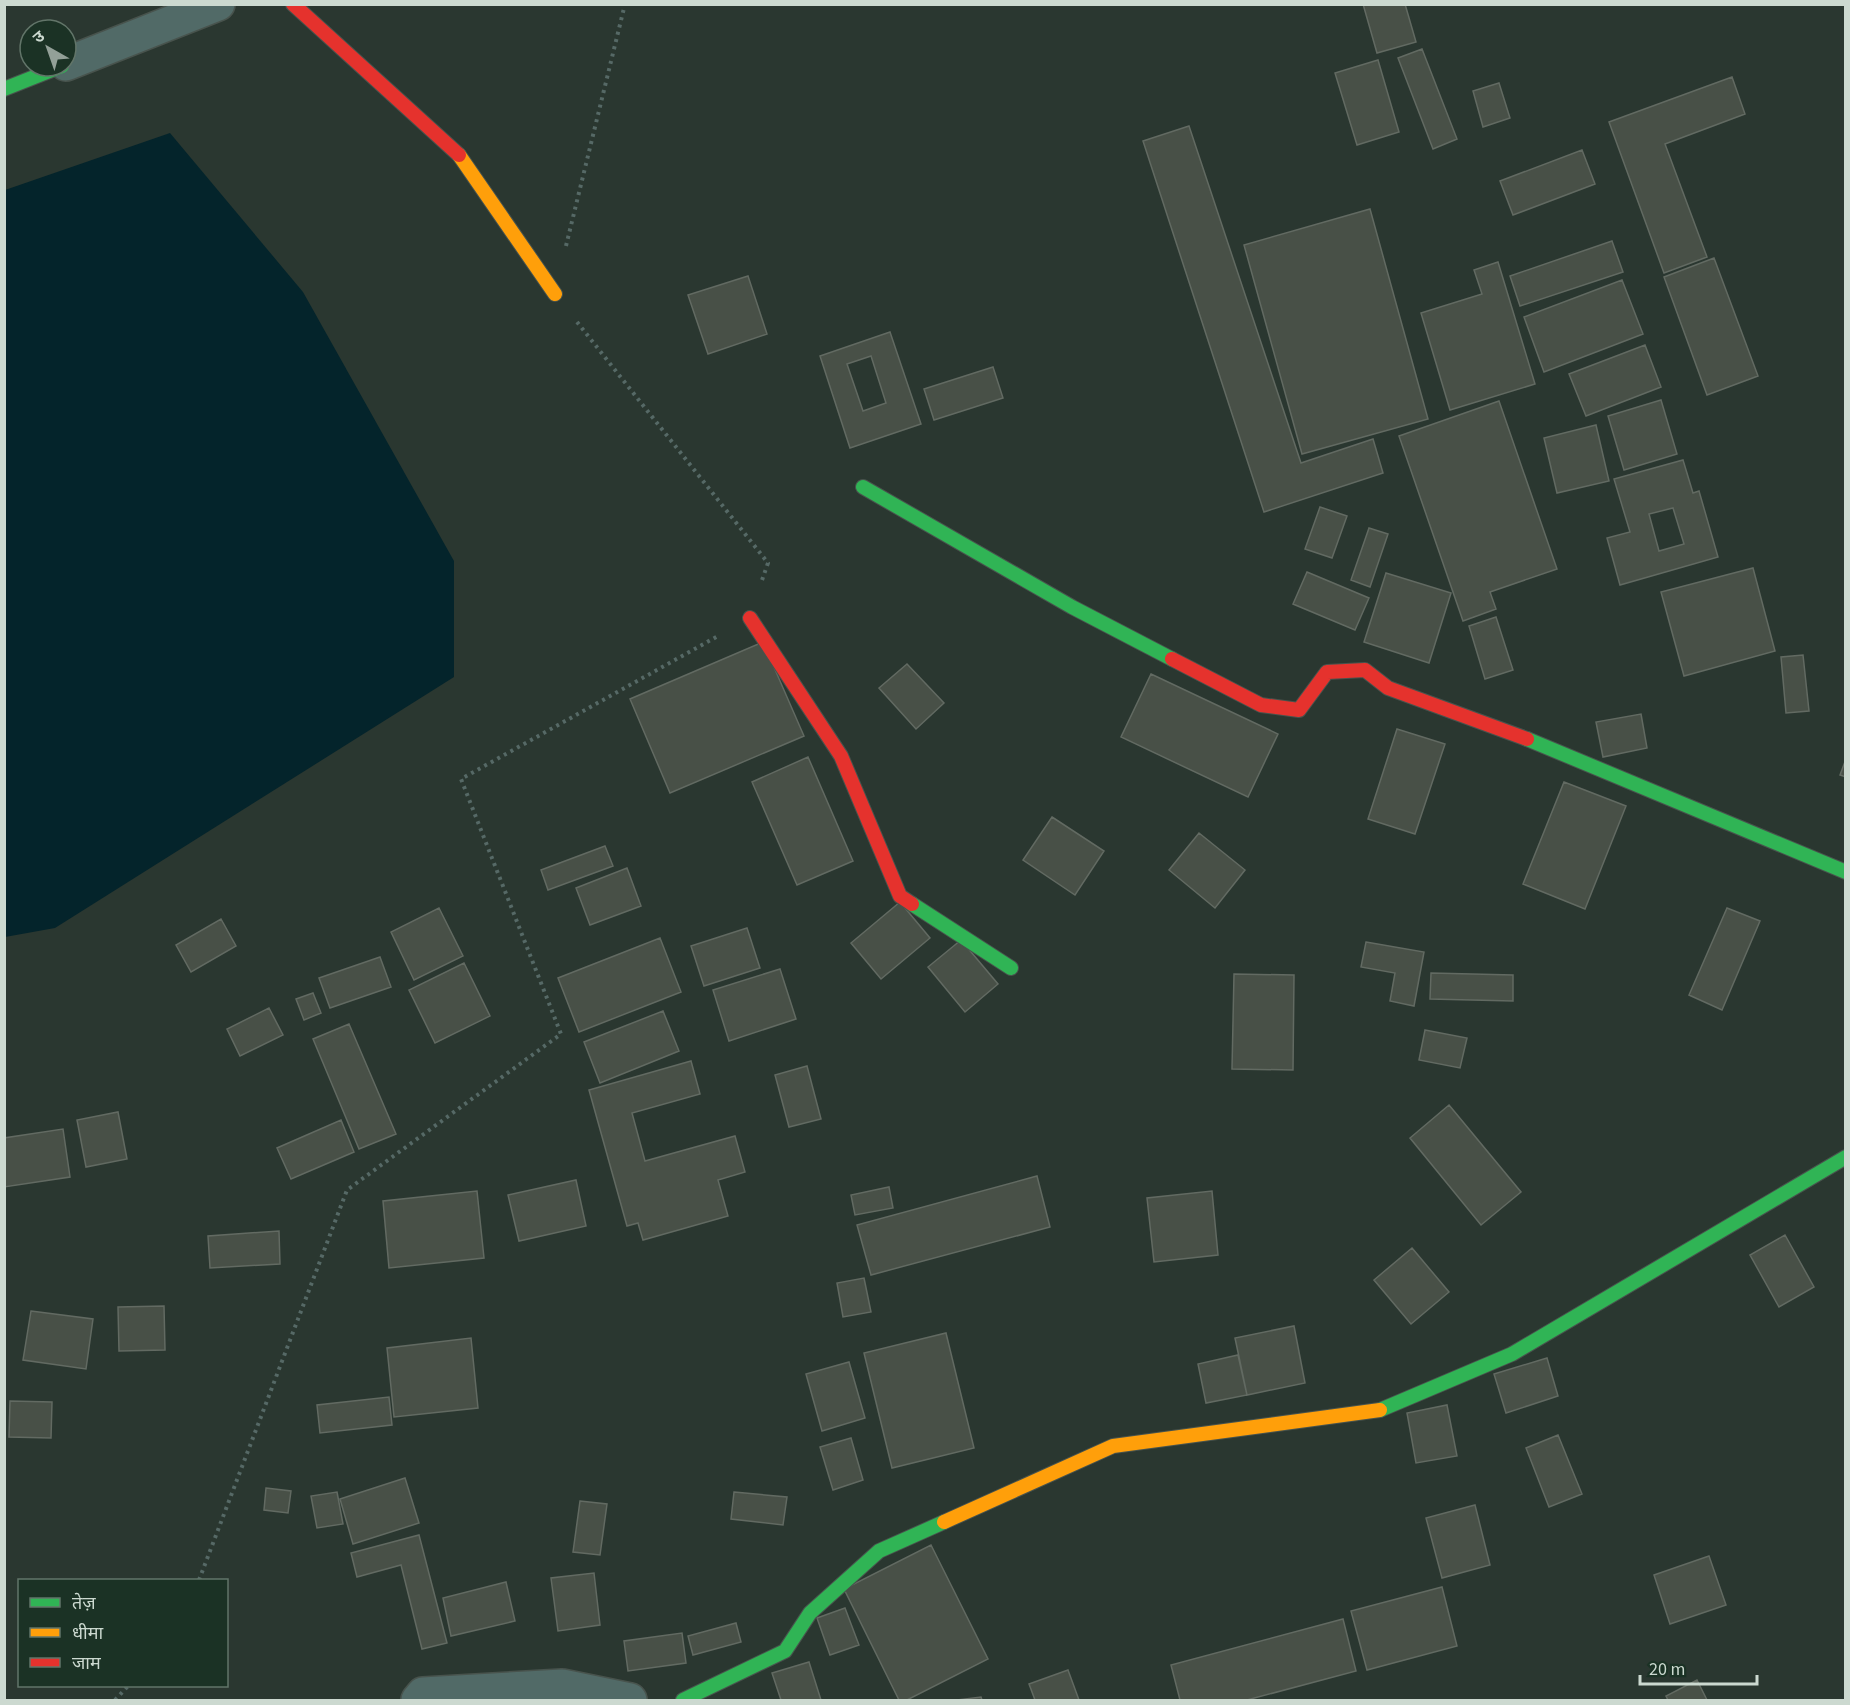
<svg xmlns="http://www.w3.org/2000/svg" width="1850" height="1705" font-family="'Source Sans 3','Noto Sans Devanagari',sans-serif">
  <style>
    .water { fill: #04242b }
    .building { fill: #485047; stroke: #626a62; stroke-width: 1.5; fill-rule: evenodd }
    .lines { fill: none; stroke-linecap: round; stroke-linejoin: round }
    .street-casing { stroke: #48534d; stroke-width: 36 }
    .fast-casing { stroke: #48534d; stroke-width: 16 }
    .slow-casing { stroke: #48534d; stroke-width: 16 }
    .jam-casing { stroke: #48534d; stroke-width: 16 }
    .path { stroke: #566966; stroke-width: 4; stroke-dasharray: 3 4.5; stroke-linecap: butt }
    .street { stroke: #516a67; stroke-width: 33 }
    .fast { stroke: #30b455; stroke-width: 14 }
    .slow { stroke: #ff9f0a; stroke-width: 14 }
    .jam { stroke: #e5322d; stroke-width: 14 }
  </style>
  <rect width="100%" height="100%" fill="#2a3730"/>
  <path class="water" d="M170,133l133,159 151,269v116l-399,251 -50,9v-747z"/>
  <path class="building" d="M1363,4h42l11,38 -39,11z
    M1422,49l35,90 -24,10 -35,-91z
    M1378,60l21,72 -42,13 -22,-72z
    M1732,77l13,37 -80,30 42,113 -43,16 -55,-151z
    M1499,83l11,35 -27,9 -10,-36z
    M1189,126l112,337 72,-24 10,34 -119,39 -121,-371z
    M1582,150l13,34 -82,31 -13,-34z
    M1370,209l58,210 -126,35 -58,-209z
    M1612,241l11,31 -103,34 -10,-30z
    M1714,258l44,118 -51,19 -43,-118z
    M1498,262l37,122 -85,26 -29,-97 61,-19 -8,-24z
    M748,276l19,58 -59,20 -20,-59z
    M1622,280l21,54 -99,38 -20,-55z
    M890,332l31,92 -71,24 -30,-92zM871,356l15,47 -23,8 -16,-47z
    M1645,345l16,42 -75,29 -17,-42z
    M993,367l10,31 -69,22 -10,-31z
    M1661,400l16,54 -53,16 -16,-54z
    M1499,401l58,168 -67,23 6,17 -33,12 -64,-185z
    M1596,425l13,56 -52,12 -13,-55z
    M1683,460l10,33 6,-2 19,66 -98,28 -13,-47 23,-6 -16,-53zM1673,508l11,36 -25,7 -10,-37z
    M1320,507l27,9 -15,42 -27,-9z
    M1369,528l19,6 -18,53 -19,-7z
    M1753,568l22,83 -91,25 -23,-84z
    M1307,572l62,26 -14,32 -62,-26z
    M1386,573l65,20 -22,70 -65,-21z
    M1496,617l17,53 -28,9 -16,-53z
    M763,642l41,94 -134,57 -40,-94z
    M1803,655l6,56 -23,2 -5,-56z
    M907,664l37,39 -28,26 -37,-41z
    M1151,674l127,60 -30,63 -127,-60z
    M1641,714l6,34 -44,9 -7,-35z
    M1397,729l48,15 -30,90 -47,-15z
    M808,757l45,104 -56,24 -45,-103z
    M1846,759v18l-6,-2z
    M1564,782l62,24 -41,103 -62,-25z
    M1052,817l52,34 -29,44 -52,-35z
    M1199,833l46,37 -30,38 -46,-38z
    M605,846l8,20 -65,24 -7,-20z
    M627,868l14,38 -51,19 -14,-37z
    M900,902l30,36 -49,41 -30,-36z
    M439,908l24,48 -49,24 -23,-48z
    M1727,908l33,13 -38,89 -33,-15z
    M221,919l15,27 -45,26 -15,-27z
    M747,928l13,40 -56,18 -13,-40z
    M660,938l21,54 -102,40 -21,-54z
    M961,940l37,44 -33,28 -37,-45z
    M1366,942l58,10 -10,54 -24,-5 5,-28 -34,-6z
    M380,957l11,30 -61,21 -11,-30z
    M464,963l26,53 -55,27 -26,-53z
    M780,969l16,50 -67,22 -16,-51z
    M1431,973l82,2v26l-83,-2z
    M1234,974l60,1 -1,95 -61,-1z
    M313,993l8,20 -17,7 -8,-21z
    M269,1008l14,27 -43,21 -13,-27z
    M663,1011l16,40 -79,32 -16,-41z
    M349,1024l47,110 -37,15 -46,-110z
    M1425,1030l42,8 -7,30 -41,-8z
    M691,1061l9,33 -68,19 13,48 90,-25 10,36 -27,8 10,36 -85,24 -5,-17 -11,3 -38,-136z
    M807,1066l14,53 -32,8 -14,-52z
    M1449,1105l72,87 -40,33 -71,-87z
    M118,1112l9,47 -41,8 -9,-47z
    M341,1120l13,32 -63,27 -14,-31z
    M63,1129l7,48 -66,10v-49z
    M1037,1176l13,51 -179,48 -14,-50z
    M576,1180l10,46 -67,15 -11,-46z
    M889,1187l4,21 -38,7 -4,-20z
    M477,1191l7,67 -95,10 -6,-67z
    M1212,1191l6,64 -64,7 -7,-64z
    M279,1231l1,33 -70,4 -2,-32z
    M1785,1235l29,52 -35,20 -29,-52z
    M1412,1248l37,44 -38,32 -37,-44z
    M864,1278l7,34 -28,5 -6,-34z
    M164,1306l1,44 -46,1 -1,-44z
    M31,1311l62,8 -7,50 -63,-9z
    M1294,1326l11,57 -58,12 -12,-57z
    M946,1333l28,115 -82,20 -28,-115z
    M471,1338l7,70 -84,9 -7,-69z
    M1238,1355l9,40 -41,8 -8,-39z
    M1547,1358l11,38 -52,17 -12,-39z
    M849,1362l16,56 -43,13 -16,-57z
    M389,1397l3,28 -72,8 -3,-28z
    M10,1401l42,1 -1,36 -42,-1z
    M1447,1405l10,51 -41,7 -9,-50z
    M1558,1435l24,59 -33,13 -23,-59z
    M851,1438l12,42 -30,10 -13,-43z
    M405,1478l14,45 -66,21 -13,-45z
    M266,1488l25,3 -3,22 -24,-3z
    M337,1492l6,32 -26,4 -6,-32z
    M734,1492l53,5 -4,28 -52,-6z
    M580,1501l27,3 -7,51 -27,-3z
    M1475,1505l15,60 -48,13 -16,-60z
    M419,1535l28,108 -25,6 -21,-84 -44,12 -6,-24z
    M931,1545l57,114 -81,41h-8l-55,-111z
    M1709,1556l17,49 -56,19 -16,-49z
    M594,1573l6,52 -42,6 -7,-53z
    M506,1582l9,39 -64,15 -8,-38z
    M1442,1587l15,59 -90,24 -16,-59z
    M845,1608l14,37 -29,10 -13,-37z
    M1343,1619l13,52 -109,29h-67l-9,-35z
    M736,1623l5,19 -48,13 -5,-19z
    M682,1633l4,30 -58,8 -4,-30z
    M809,1662l12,38h-40l-9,-27z
    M1068,1670l11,30h-44l-6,-16z
    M1697,1680l10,20h-39l-2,-4z
    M981,1697l1,3h-25z"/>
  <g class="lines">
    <g class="street-casing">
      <path id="street" d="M66,64l152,-60
        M418,1700l5,-6 139,-8 68,14"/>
    </g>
    <g class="fast-casing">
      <path id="fast" d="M4,89l58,-23
        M863,487l209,120 100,52
        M1527,739l319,133
        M912,904l99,64
        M1380,1410l132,-56 334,-197
        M683,1700l102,-49 25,-38 69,-62 65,-29"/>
    </g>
    <g class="slow-casing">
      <path id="slow" d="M459,155l96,139
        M944,1522l169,-76 267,-36"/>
    </g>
    <g class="jam-casing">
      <path id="jam" d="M293,4l166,151
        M750,618l91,138 59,140 12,8
        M1172,659l89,46 38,5 28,-38 38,-2 23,18 139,51"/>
    </g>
    <path class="path" d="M566,246l59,-242
      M577,322l191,241 -7,20
      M199,1580l148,-390 214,-156 -100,-255 257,-143
      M115,1700l13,-14"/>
    <use href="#street" class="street"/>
    <use href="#fast" class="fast"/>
    <use href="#slow" class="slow"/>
    <use href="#jam" class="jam"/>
  </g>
  <rect width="1850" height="1705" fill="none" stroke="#ccd9d0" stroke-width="12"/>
  <rect x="18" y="1579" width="210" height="108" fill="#1b3225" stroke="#627569" stroke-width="1.5"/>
  <rect x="30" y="1598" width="30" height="9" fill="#30b455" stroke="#627569" stroke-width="1.5"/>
  <text x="72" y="1609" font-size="18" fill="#ccd9d0">तेज़</text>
  <rect x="30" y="1628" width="30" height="9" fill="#ff9f0a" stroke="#627569" stroke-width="1.5"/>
  <text x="72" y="1639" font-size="18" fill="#ccd9d0">धीमा</text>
  <rect x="30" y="1658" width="30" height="9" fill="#e5322d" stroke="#627569" stroke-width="1.5"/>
  <text x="72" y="1669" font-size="18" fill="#ccd9d0">जाम</text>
  <g transform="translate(48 48) rotate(320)"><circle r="28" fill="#1b3225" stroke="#627569" stroke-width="1.5"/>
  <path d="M0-4.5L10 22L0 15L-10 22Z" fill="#93a098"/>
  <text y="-9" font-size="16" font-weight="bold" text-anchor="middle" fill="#ccd9d0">उ</text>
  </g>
  <path d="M1640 1675v9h117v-9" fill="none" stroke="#ccd9d0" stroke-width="3"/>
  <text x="1649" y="1675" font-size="18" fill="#ccd9d0" stroke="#1b3225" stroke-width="4.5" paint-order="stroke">20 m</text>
</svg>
